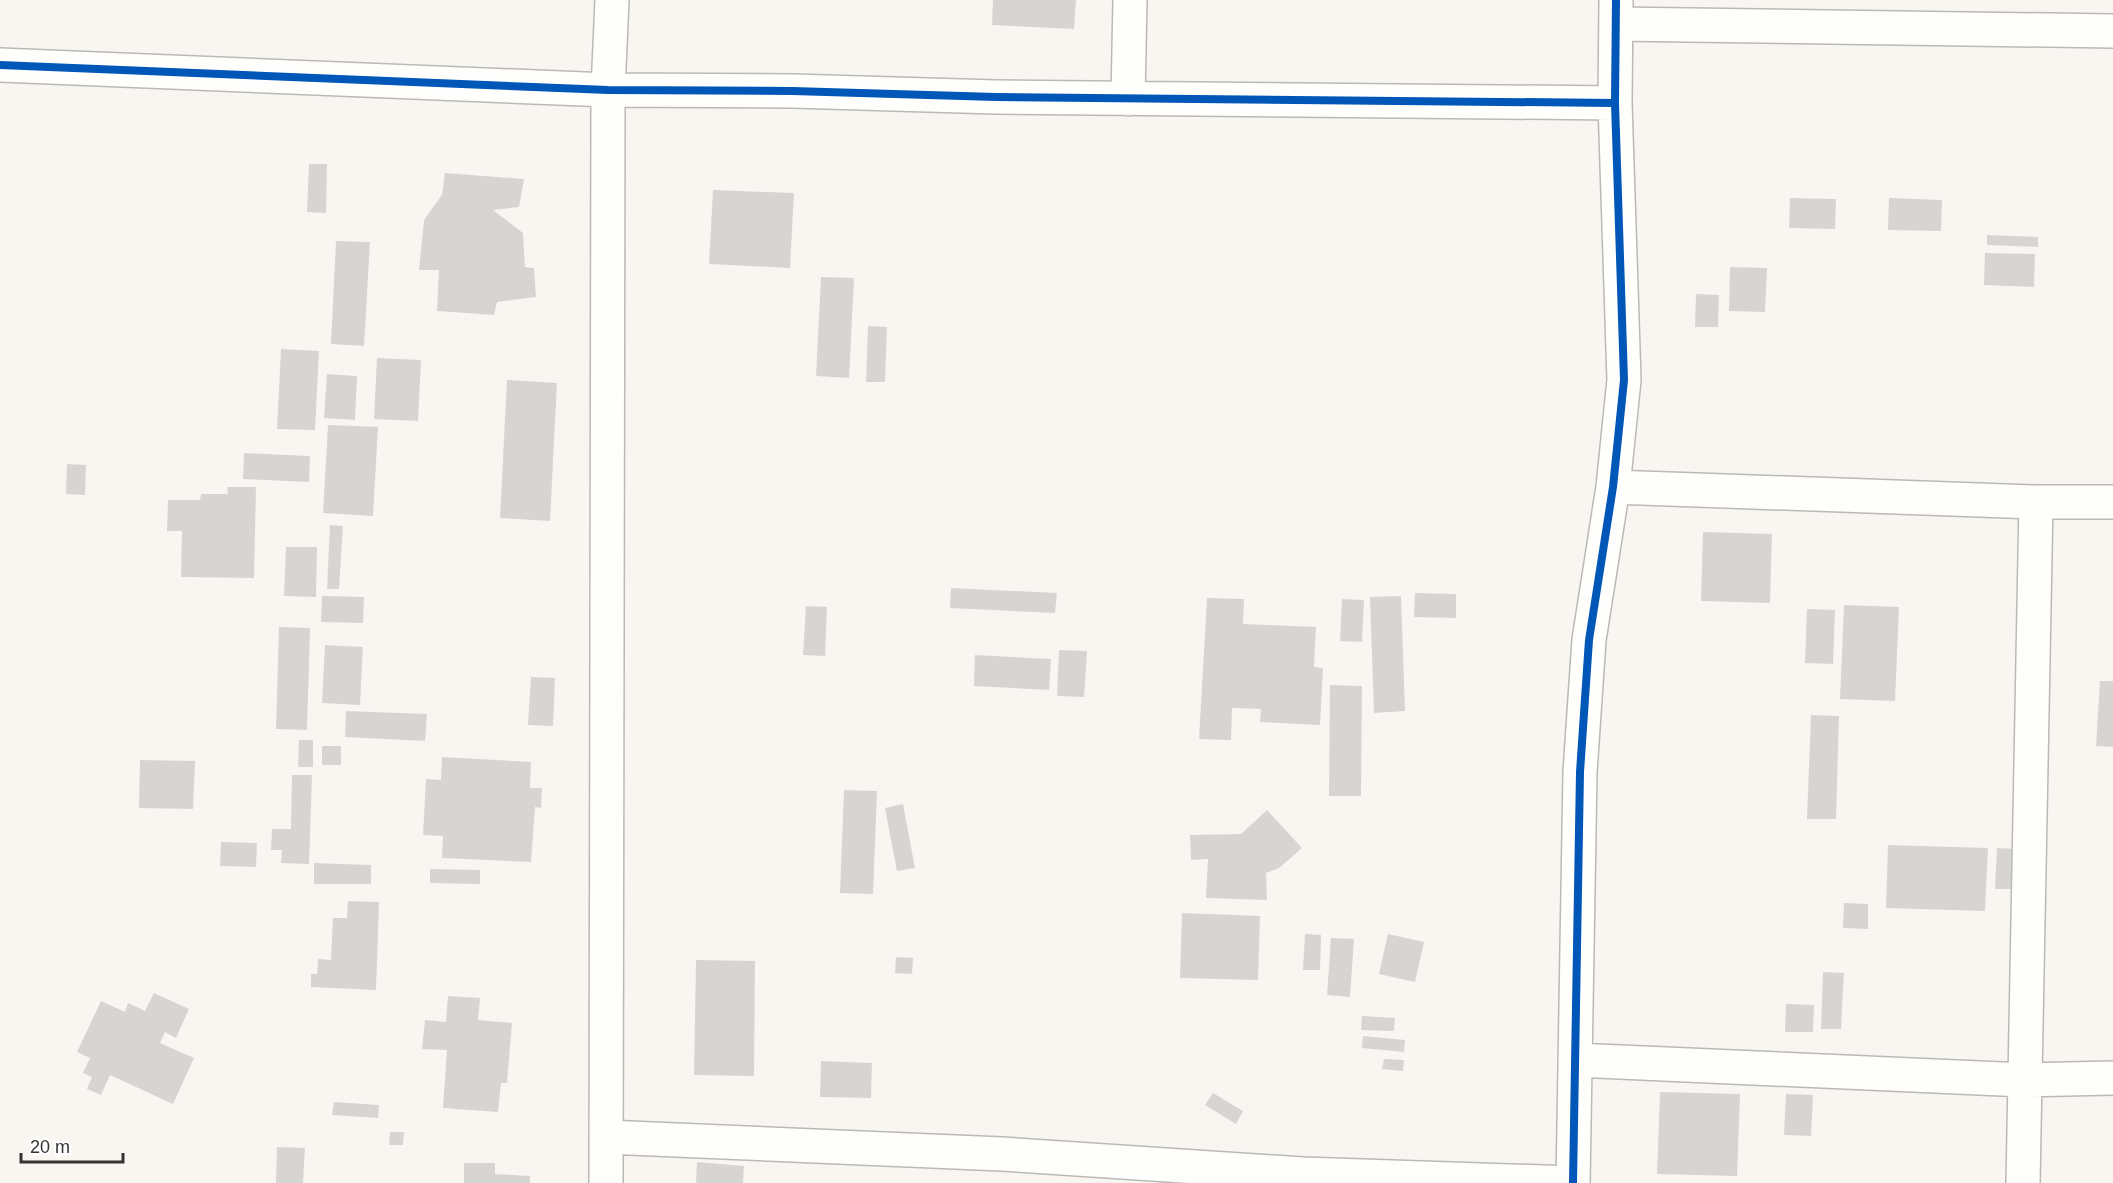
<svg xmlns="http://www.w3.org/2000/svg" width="2113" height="1183" font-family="Helvetica,sans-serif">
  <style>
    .building { fill: #d7d5d2 }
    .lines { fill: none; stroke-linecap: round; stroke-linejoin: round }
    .street-casing { stroke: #bbb9b6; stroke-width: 36 }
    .street { stroke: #fefefd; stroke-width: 33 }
    .cycleway-casing { stroke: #fff; stroke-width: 11 }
    .cycleway { stroke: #0057b8; stroke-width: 8 }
  </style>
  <rect width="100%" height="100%" fill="#f9f6f2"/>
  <path class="building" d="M993,0h83l-2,29 -82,-4z
    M309,164h18l-1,49 -19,-1z
    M445,173l79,6 -5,28 -26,3 30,23 2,34 9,1 2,29 -39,5 -3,13 -57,-4 2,-41h-20l5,-50 18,-25z
    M713,190l81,3 -4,75 -81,-4z
    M1790,198l46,1 -1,30 -46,-1z
    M1889,198l53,2 -1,31 -53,-1z
    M1987,235l51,2v10l-51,-2z
    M336,241l34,1 -6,104 -33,-2z
    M1985,253l50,1 -1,33 -50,-2z
    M1730,267l37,1 -2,44 -36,-1z
    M821,277l33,1 -5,100 -33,-2z
    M1696,294l23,1 -1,32h-23z
    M868,326l19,1 -2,55h-19z
    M281,349l38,2 -4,79 -38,-1z
    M377,358l44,2 -3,61 -44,-2z
    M327,374l30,2 -2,44 -31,-2z
    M507,380l50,3 -7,138 -50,-3z
    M328,425l50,2 -5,89 -50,-3z
    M244,453l66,3 -1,26 -66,-3z
    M67,464l19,1 -1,30 -19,-1z
    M227,487h29l-2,91 -73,-1 1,-46h-15l1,-31h32l1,-6h27z
    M330,525l13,1 -4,63h-12z
    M1703,532l69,2 -2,69 -69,-2z
    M286,547h31l-1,50 -32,-1z
    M951,588l106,5 -2,20 -105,-5z
    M1415,593l41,1v24l-42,-1z
    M322,596l42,1 -1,26 -42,-1z
    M1401,596l4,115 -31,2 -4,-116z
    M1207,598l37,1 -1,25 73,3 -2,40 9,1 -3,57 -60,-3 1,-13 -29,-1 -1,32 -32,-1z
    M1342,599l22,1 -2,42 -22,-1z
    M1844,605l55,2 -4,94 -55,-2z
    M806,606l21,1 -2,49 -22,-1z
    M1807,609l28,1 -2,54 -28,-1z
    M279,627l31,1 -3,102 -31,-1z
    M325,645l38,2 -3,58 -38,-2z
    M1059,650l28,1 -3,46 -27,-1z
    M975,655l76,4 -2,31 -75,-4z
    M531,677l24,1 -2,48 -25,-1z
    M2100,681h13v66l-17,-1z
    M1330,685l32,1 -1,110h-32z
    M346,711l81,3 -2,27 -80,-4z
    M1811,715l28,1 -3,103h-29z
    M299,740h14v27h-15z
    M322,746h19v19h-19z
    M442,757l89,5 -1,26h12l-1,20 -6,-1 -4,55 -89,-4 1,-22 -20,-1 3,-56 15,1z
    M140,760l55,1 -2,48 -54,-1z
    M292,775h20l-3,89 -28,-1 1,-13h-11l1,-21h19z
    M844,790l33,1 -4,103 -33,-1z
    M903,804l12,64 -18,3 -12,-63z
    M1267,810l35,38 -23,20 -13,5 1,27 -61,-2 2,-39 -17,1 -1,-25 51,-1z
    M221,842l36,1 -1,24 -36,-1z
    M1888,845l100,3 -3,63 -99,-3z
    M1997,848l18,1 -1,40h-19z
    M314,863l57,2v19h-57z
    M430,869l50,1v14l-50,-1z
    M348,901l31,1 -3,88 -65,-3v-13h6l1,-15 13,1 2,-42h14z
    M1844,903l24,1v25l-25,-1z
    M1182,913l78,3 -2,64 -78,-2z
    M1305,934l16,1 -1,35h-17z
    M1388,934l36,8 -9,40 -36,-8z
    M1331,938l23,1 -4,58 -23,-2z
    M896,957l17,1 -1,16 -17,-1z
    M696,960l59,1 -1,115 -60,-1z
    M1823,972l21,1 -3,56h-20z
    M154,993l35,16 -13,29 -11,-6 -5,11 34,15 -21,46 -63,-29 -9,20 -14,-6 5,-12 -9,-4 7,-15 -13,-6 24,-51 24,11 3,-9 17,8z
    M448,996l32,2 -2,22 34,3 -5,60h-6l-3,29 -55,-4 4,-58 -25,-1 3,-29 21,2z
    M1786,1004l28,1 -1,27h-28z
    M1362,1016l33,2 -1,13 -33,-1z
    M1363,1036l42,4 -1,12 -42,-4z
    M1384,1059l20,1 -1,11 -21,-2z
    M821,1061l51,2 -1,35 -51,-1z
    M1660,1092l80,2 -3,82 -80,-2z
    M1213,1093l30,18 -7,13 -31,-19z
    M1786,1094l27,1 -2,41 -27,-1z
    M334,1102l45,3 -1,13 -46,-3z
    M390,1132h14l-1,13h-14z
    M277,1147l28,1 -2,35h-27z
    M697,1162l47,4 -1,17h-47z
    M464,1163h31v11l35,2v7h-66z"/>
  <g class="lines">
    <g class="street-casing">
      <path id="street" d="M1616,24l497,7
        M0,65l608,25 184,1 204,6 619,6
        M1128,99l2,-99
        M1613,487l423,15h77
        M1575,1060l449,20 89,-2
        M606,1137l396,17 301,20 270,9
        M606,1183l2,-1093 4,-90
        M1573,1183l7,-411 9,-132 24,-153 11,-107 -9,-277 1,-103
        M2023,1183l13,-681"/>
    </g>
    <use href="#street" class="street"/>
    <g class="cycleway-casing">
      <path id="cycleway" d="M0,65l608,25 184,1 204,6 619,6
        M1573,1183l7,-411 9,-132 24,-153 11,-107 -9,-277 1,-103"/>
    </g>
    <use href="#cycleway" class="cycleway"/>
  </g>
  <path d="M21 1153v9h102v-9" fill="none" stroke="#363331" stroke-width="3"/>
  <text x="30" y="1153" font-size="18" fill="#363331" stroke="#ffffff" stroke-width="4.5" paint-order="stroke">20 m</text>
</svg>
